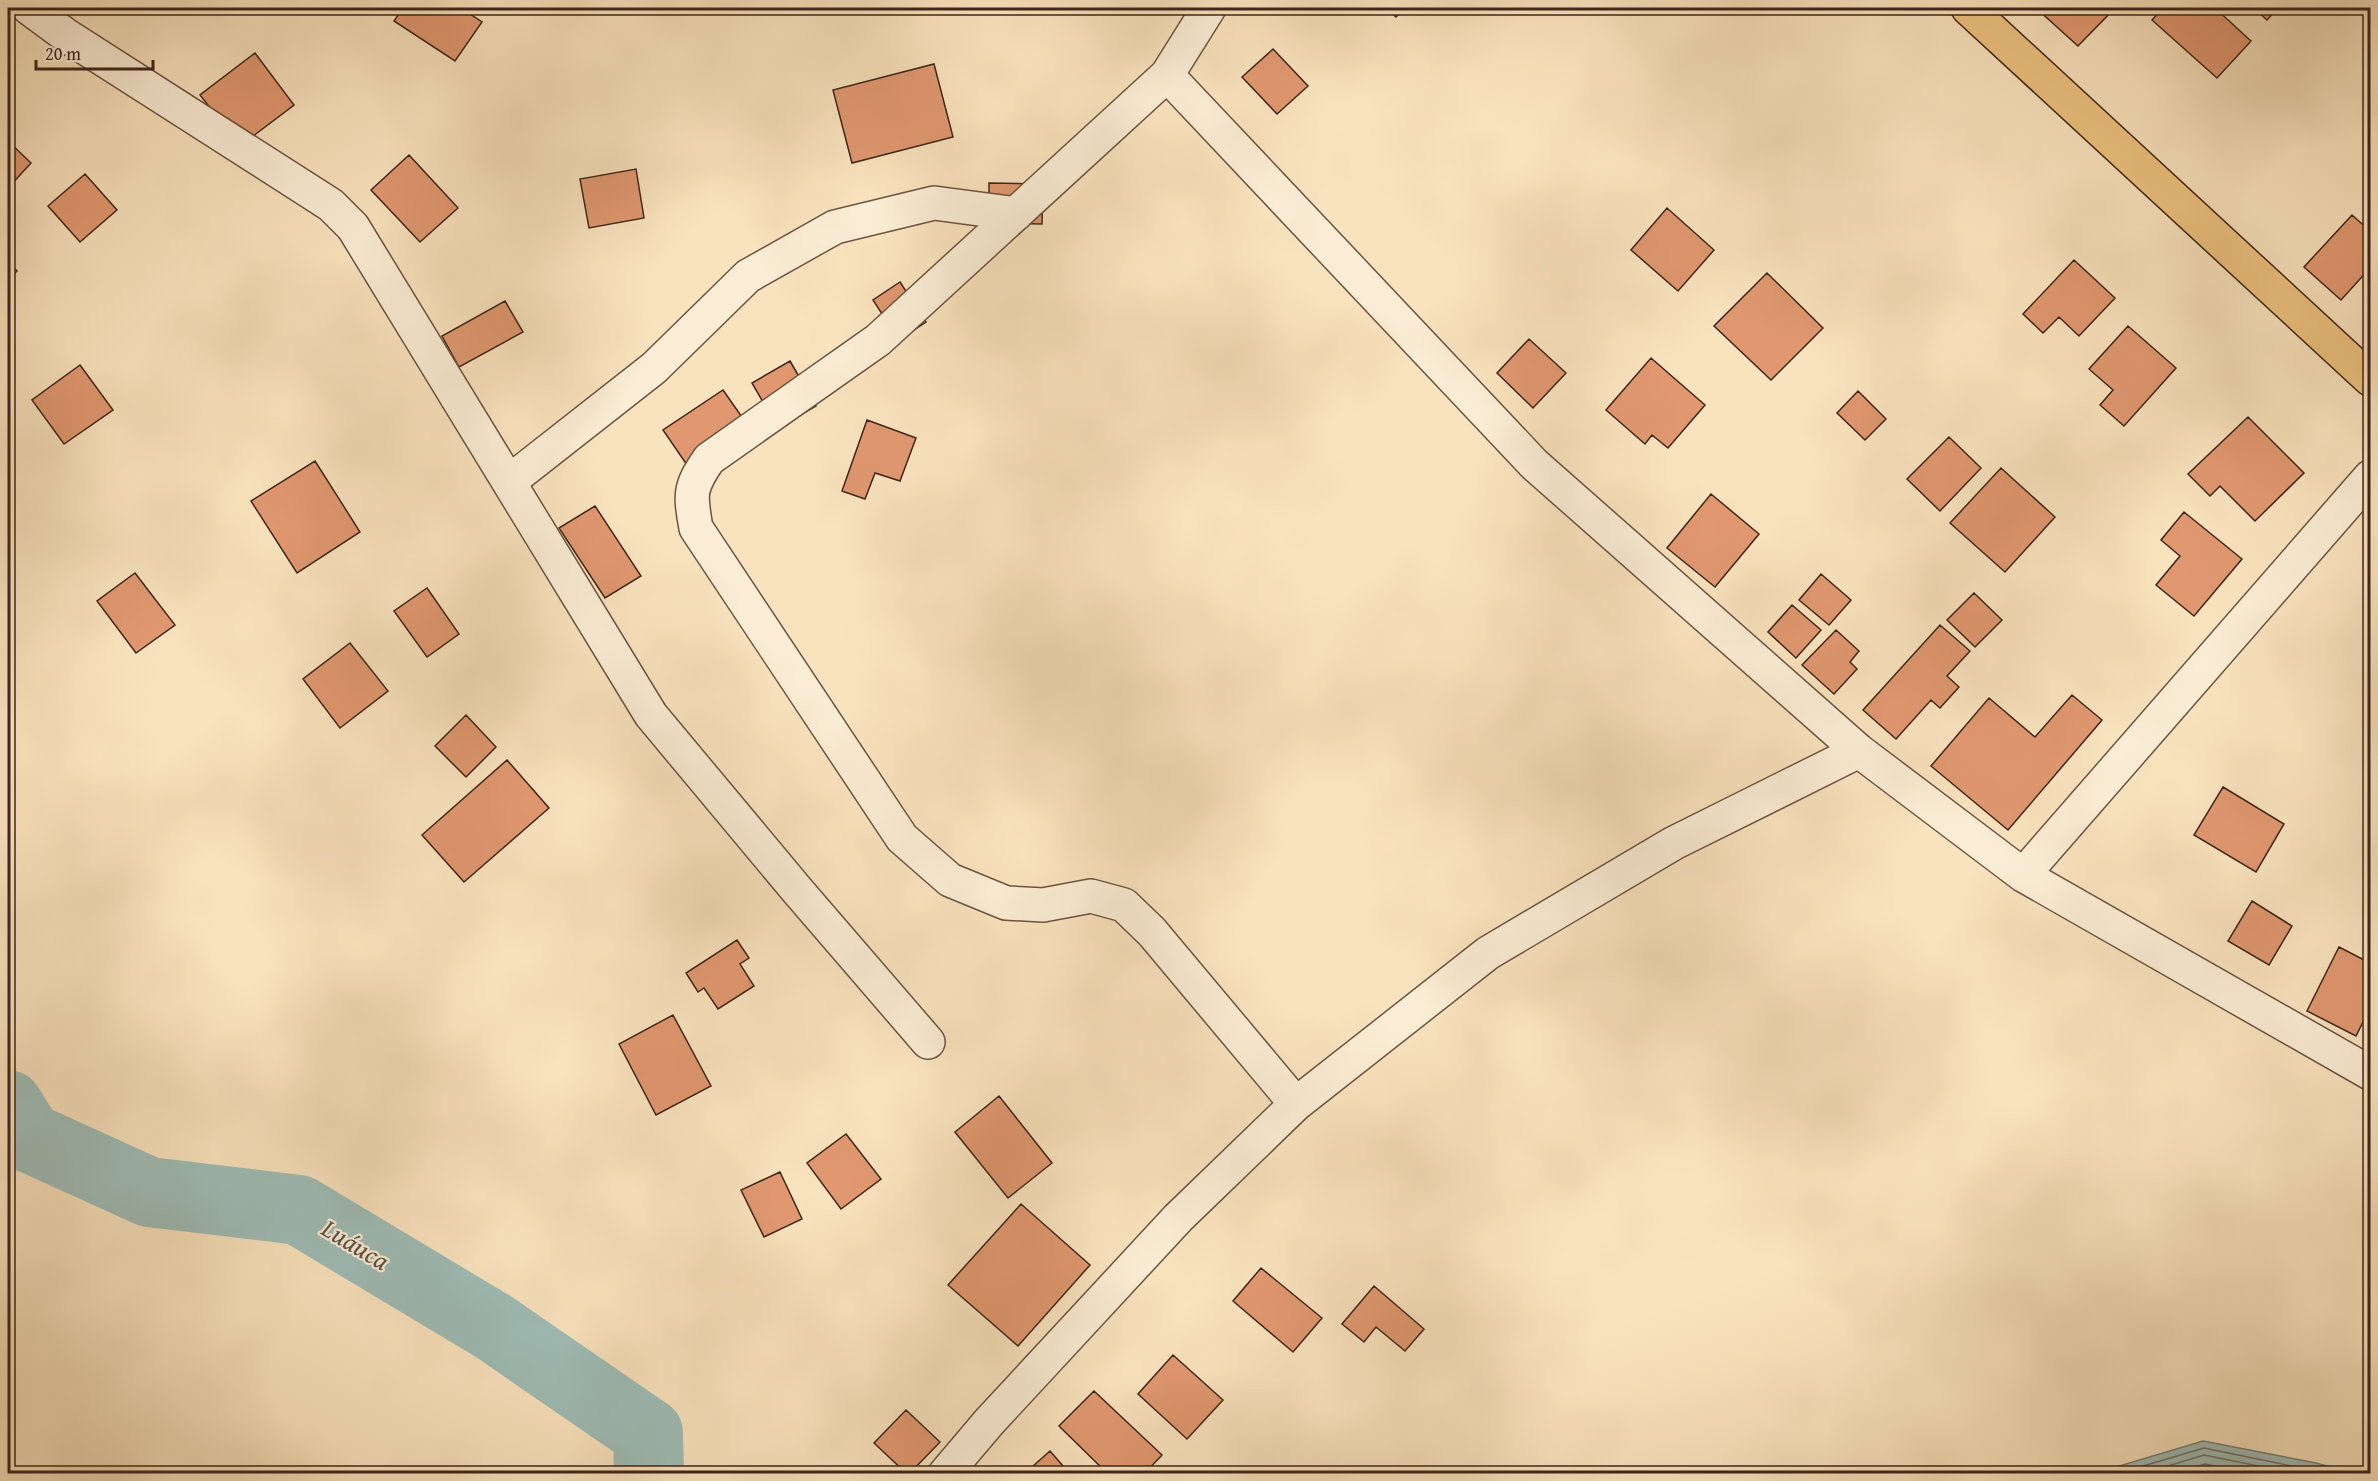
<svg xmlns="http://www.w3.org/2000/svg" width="2378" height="1481" font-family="'Gentium Book Plus',serif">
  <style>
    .water { fill: #9fbdb7; stroke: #788078; stroke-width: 1.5 }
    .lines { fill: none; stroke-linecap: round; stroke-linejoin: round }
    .shore { stroke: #6e7168; stroke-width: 1.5 }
    .river { stroke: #9fbdb7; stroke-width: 70 }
    .building { fill: #e19870; stroke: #3e2519; stroke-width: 1.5 }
    .minor-casing { stroke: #6d5442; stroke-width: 36 }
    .primary-casing { stroke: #3e2519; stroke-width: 36 }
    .minor { stroke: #fbedd5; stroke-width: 33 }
    .primary { stroke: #ecc27f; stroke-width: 33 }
    .labels { text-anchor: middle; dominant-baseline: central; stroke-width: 4.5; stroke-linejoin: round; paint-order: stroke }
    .water-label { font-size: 26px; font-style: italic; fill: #5b5348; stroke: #fbedd5 }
  </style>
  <rect width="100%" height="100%" fill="#f9e3be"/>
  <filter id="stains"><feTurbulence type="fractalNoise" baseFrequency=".00333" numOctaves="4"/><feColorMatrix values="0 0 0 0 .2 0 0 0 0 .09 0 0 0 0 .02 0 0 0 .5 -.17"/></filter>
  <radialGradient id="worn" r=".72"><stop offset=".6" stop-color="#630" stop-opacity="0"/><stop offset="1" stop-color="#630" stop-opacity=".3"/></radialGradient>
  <path class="water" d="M2203,1441l113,22 36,10h-256z"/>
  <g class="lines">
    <path class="shore" d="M2116,1474l88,-26 126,26
      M2142,1474l62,-19 94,19
      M2174,1474l31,-10 46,10"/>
    <path class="river" d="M8,1105l20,32 121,55 150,18 195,117 154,106 1,41"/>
  </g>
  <path class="building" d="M403,8h58l21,14 -27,39 -61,-40z
    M1386,8h19l-9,9z
    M2036,8h74l3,2 -35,36z
    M2163,8h52l36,33 -34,37 -65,-58z
    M2254,8h24l-11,12z
    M1273,49l35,37 -31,28 -35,-37z
    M255,53l39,52 -54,41 -40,-51z
    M934,64l19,73 -101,26 -19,-73z
    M8,141l23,22 -23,25z
    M409,155l49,53 -38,34 -49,-52z
    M636,169l8,49 -55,10 -9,-49z
    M85,174l32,36 -37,32 -32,-36z
    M989,183l54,1 -1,40 -53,-1z
    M1667,208l47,42 -36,41 -47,-41z
    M2352,215l18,16v37l-29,32 -37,-33z
    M2074,260l41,38 -36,38 -20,-19 -16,16 -20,-19z
    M8,261l9,10 -9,9z
    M1767,273l56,55 -52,52 -57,-54z
    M900,282l26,40 -27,18 -26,-40z
    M505,301l18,31 -64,35 -17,-31z
    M2128,326l48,42 -52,58 -24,-21 13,-15 -24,-21z
    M1529,339l37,34 -33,35 -36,-35z
    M1651,358l54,47 -37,43 -16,-13 -7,9 -39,-34z
    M790,361l26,45 -38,22 -26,-45z
    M80,365l33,45 -49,34 -32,-44z
    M723,390l35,50 -60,41 -35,-51z
    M1858,391l28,28 -21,21 -28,-27z
    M2248,417l56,56 -49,48 -35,-35 -10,10 -22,-22z
    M867,420l49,18 -16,43 -25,-8 -10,26 -23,-8z
    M1949,437l32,31 -41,43 -33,-32z
    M315,461l45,71 -63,41 -46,-72z
    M2001,468l54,49 -50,55 -55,-49z
    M1711,494l48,40 -44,53 -48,-39z
    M595,506l46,70 -36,22 -46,-70z
    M2184,512l58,47 -48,57 -38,-31 24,-29 -19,-16z
    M135,573l40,52 -39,28 -39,-52z
    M1821,574l30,26 -22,25 -30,-25z
    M427,588l32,46 -32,23 -33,-46z
    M1974,593l28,27 -27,27 -28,-27z
    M1792,605l29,25 -25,28 -28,-26z
    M1940,625l30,26 -23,25 12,11 -19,21 -9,-8 -35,39 -33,-29z
    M1836,630l23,21 -9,11 7,7 -23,25 -32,-29z
    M350,643l38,48 -48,37 -37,-49z
    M2072,695l30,25 -94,110 -77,-64 58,-68 46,39z
    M466,715l30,32 -30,30 -31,-31z
    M507,760l42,48 -85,74 -42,-47z
    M2223,787l61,37 -28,48 -62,-37z
    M2252,901l40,25 -23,39 -41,-24z
    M737,940l12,18 -9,6 14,22 -36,23 -14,-21 -6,4 -12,-19z
    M2339,947l31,16v45l-14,28 -49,-25z
    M673,1015l38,71 -55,29 -37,-71z
    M999,1096l53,67 -44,35 -53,-66z
    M846,1134l35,45 -40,30 -34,-46z
    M780,1172l22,47 -38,18 -23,-47z
    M1021,1204l69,61 -72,81 -70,-61z
    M1261,1268l61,50 -29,34 -60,-51z
    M1374,1286l50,43 -19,22 -29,-24 -12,15 -22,-18z
    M1173,1355l50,45 -36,39 -49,-45z
    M1094,1391l68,64 -18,19h-36l-49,-48z
    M906,1410l34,32 -31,32h-2l-33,-31z
    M1050,1451l20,23h-46z"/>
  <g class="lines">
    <g class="minor-casing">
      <path id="minor" d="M29,8l38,28 264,169 22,22 298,488 146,175 131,152
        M1209,8l-42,67 367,389 325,287 164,124 347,198
        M1167,75l-289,265 -169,119c-20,29 -19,35 -13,69l206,310 48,42 56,23 37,2 48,-9 33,9 28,27 144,172
        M510,481l144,-113 94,-92 87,-49 99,-24 82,11
        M2023,875l347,-398
        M945,1474l44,-52 189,-204 118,-114 192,-151 186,-110 185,-92"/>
    </g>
    <g class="primary-casing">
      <path id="primary" d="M1968,8l402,371"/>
    </g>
    <use href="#minor" class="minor"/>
    <use href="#primary" class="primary"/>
  </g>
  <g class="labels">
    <g class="water-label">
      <text transform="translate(356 1244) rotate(31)">Luáuca</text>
    </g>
  </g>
  <rect width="2378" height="1481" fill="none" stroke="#f9e3be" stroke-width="30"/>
  <rect x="9" y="9" width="2360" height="1463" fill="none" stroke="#3e2519" stroke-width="3"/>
  <rect x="15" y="15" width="2348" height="1451" fill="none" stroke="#3e2519" stroke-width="1.5"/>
  <path d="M36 60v9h117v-9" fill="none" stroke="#3e2519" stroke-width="3"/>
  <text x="45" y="60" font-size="18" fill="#3e2519" stroke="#fbedd5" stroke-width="4.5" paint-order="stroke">20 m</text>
  <rect width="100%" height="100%" filter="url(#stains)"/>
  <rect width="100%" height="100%" fill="url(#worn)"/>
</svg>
